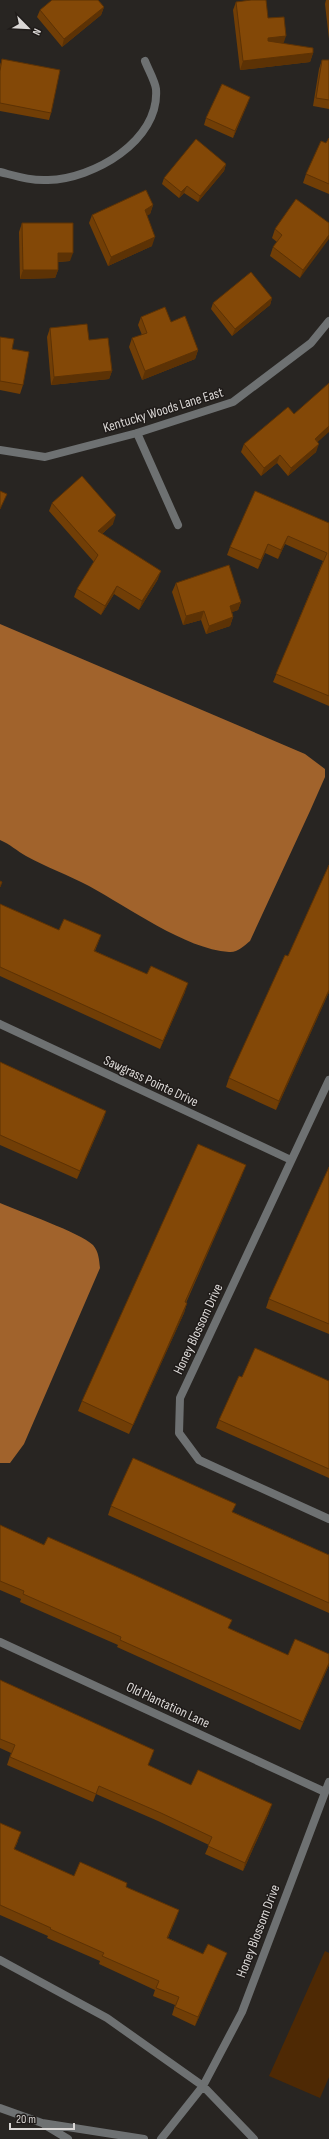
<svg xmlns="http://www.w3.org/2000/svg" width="329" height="2139" font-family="'Sofia Sans Condensed',sans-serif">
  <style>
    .green { fill: #4e2904 }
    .water { fill: #a1632c }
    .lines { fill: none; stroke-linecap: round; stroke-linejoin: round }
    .street { stroke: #6e7172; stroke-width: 8 }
    .wall { fill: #713e06 }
    .shaded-wall { fill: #5c3205 }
    .building { fill: #834807; stroke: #5c3205 }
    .labels { text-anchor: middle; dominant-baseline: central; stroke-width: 3; stroke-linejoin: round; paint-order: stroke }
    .street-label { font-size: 14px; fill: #dad7d5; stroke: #1f1b19 }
  </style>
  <rect width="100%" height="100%" fill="#282522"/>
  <path class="green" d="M325,1951l4,2v124l-9,21 -51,-22z"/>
  <path class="water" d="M0,624l305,130 20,15v8l-15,34 -60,130c-6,5 -13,12 -21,11 -44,-3 -101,-45 -140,-66 -21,-11 -43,-19 -63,-30 -9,-5 -16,-12 -26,-16z
    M0,1203c20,9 79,29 93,42 6,7 6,15 7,23l-76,176 -14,19h-10z"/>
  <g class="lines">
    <path class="street" d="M0,172c16,4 31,9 48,8 45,-1 112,-39 108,-91 -1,-8 -8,-20 -11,-28
      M137,433l41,92
      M0,450l45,7 92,-24 96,-31 78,-59 18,-22
      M0,1024l291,136
      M329,1080l-149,318 -1,35 20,27 130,59
      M0,1642l325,150
      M0,1960l107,58 96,68 51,53
      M0,2108l42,15 102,16
      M45,2125l23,14
      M161,2139l42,-53 39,-74 87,-230"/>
  </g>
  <path class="wall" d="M326,0h3v39l-4,-35z
    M236,2l32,16 15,25 30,10 -3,9 -70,8 -7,-60z
    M104,7l-3,8 -39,32 -25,-30 3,-7z
    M2,59l49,54 -2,7 -49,-9v-46z
    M322,60h7v49l-16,-3 6,-37z
    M250,97l-17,41 -29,-13 2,-7z
    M329,138v56l-26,-11 3,-9 20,-31z
    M226,164l-2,7 -26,31 -14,-9 -5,5 -17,-14 2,-6z
    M153,205l-3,9 -3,1 5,31 -44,20 -19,-43 3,-8z
    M22,223l48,38 -12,1v8l-3,8 -35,1 -1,-47z
    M329,223l-29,55 -30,-22 3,-9 4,-5 -5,-4 3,-9z
    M272,298l-2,7 -38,31 -21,-27 2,-6z
    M141,317l30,5 27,28 -3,9 -53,21 -13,-33 3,-9 10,-3 -4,-10z
    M50,328l39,12 23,31 -3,8 -58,6 -4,-48z
    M0,337l12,12 11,36 -3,9 -20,-4z
    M294,414l24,28 -2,10 -28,24 -11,-13 -16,13 -20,-24 3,-8z
    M52,503l61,21 -11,10 56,45 -19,31 -25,-16 -13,21 -27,-18 3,-8 17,-27 -45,-51z
    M329,523v183l-56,-24 50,-121 -38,-17 -7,15 -13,-6 -7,16 -31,-14 3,-8z
    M176,583l65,19 -3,8 -6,2 1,5 -3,9 -24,8 -5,-14 -18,5 -11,-33z
    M329,865v127l-53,118 -50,-23 3,-9 59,-122z
    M0,904l59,26 42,5 -6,16 90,41 -25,57 -160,-73z
    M0,1062l106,49 -3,9 -26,59 -77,-34z
    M329,1167v167l-63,-26 3,-9z
    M242,1175l-56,128h1l-3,10 -55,121 -51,-23 4,-10z
    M242,1377l87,4v97l-113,-50 3,-8z
    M111,1506l122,6 96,43v58l-221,-98z
    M0,1525l288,130 41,-1v11l-29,65 -183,-83 1,-2 -98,-43 1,-3 -21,-9z
    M0,1680l154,70 -6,15 43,20 78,28 -26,58 -38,-17 4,-9 -51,-24 -62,-27 -3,8 -86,-37 4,-12 -11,-5z
    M0,1823l18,18 -4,9 60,26 52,11 53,23 -11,28 35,16 24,-1 -4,9 -28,64 -23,-11 3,-10 -22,-9 2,-6 -56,-26 1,-3 -53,-23 1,-2 -48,-21z"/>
  <path class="shaded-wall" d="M104,7l-3,8 -39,32 2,-8z
    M286,36l-3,9 -18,2 3,-9z
    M313,53l-3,9 -70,8 3,-9z
    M250,97l-2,6 -15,35 2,-7z
    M226,164l-2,7 -26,31 2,-6z
    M187,186l-3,7 -5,5 2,-6z
    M153,205l-3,9 -8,4 3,-8z
    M329,235v4l-29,39 3,-8z
    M155,237l-3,9 -44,20 3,-9z
    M58,253h15l-3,8 -15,1z
    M23,270h35l-3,8 -35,1z
    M272,298l-2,7 -38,31 3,-7z
    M198,350l-3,9 -53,21 3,-9z
    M112,371l-3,8 -58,6 3,-8z
    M329,426v6l-17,15 3,-8z
    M319,444l-3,8 -28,24 3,-8z
    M280,455l-3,8 -16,13 3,-8z
    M116,515l-3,9 -18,16 3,-9z
    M288,536l-3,8 -7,15 3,-9z
    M268,544l-3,9 -7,16 3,-9z
    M161,571l-3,8 -19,31 3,-9z
    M117,586l-3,8 -13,21 4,-9z
    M241,602l-3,8 -11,4 3,-8z
    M204,611l-3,9 -18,5 3,-9z
    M233,617l-3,9 -24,8 3,-8z
    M188,983l-3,9 -25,57 3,-8z
    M329,990v2l-53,118 3,-9z
    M106,1111l-3,9 -26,59 3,-8z
    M246,1165l-4,10 -61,137 4,-10z
    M187,1303l-3,10 -55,121 4,-9z
    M329,1663v2l-29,65 3,-8z
    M272,1804l-3,9 -26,58 2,-8z
    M179,1910l-3,9 -12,27 3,-8z
    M227,1953l-4,9 -28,64 3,-9z"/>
  <path class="building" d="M52,0h46l6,7 -40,32 -24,-29z
    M251,0h15l2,18 16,-1 2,19 -18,2v3l45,7v5l-70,8 -7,-59z
    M2,59l58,11 -9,43 -51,-10v-32z
    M322,60h7v40l-13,-2z
    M222,84l28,13 -15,34 -29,-13z
    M329,138v46l-23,-10 15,-33 5,2z
    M196,139l30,25 -26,32 -13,-10 -6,6 -17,-14z
    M146,190l7,15 -8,5 10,27 -44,20 -19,-42z
    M296,199l33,24v12l-26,35 -30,-23 9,-12 -7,-6z
    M22,223h51v30h-15v17h-35z
    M251,272l21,26 -37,31 -22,-26z
    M165,307l6,15 14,-6 13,34 -53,21 -13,-33 15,-5 -6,-16z
    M87,324l2,16 19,-2 4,33 -58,6 -4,-49z
    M0,337l14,2 -2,10 17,3 -6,33 -23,-4z
    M329,383v43l-14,13 4,5 -28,24 -11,-13 -16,13 -20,-24 44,-37 6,7z
    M82,476l34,39 -18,16 63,40 -19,30 -25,-15 -12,20 -28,-17 21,-34 -46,-52z
    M0,491l7,3 -7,15z
    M255,491l74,32v173l-53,-22 51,-121 -39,-17 -7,14 -13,-6 -7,16 -31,-13z
    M229,565l12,37 -11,4 3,11 -24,9 -5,-15 -18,5 -10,-33z
    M329,865v125l-50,111 -50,-23 56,-123 3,1z
    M0,881l2,1 -2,5z
    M0,904l59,26 5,-11 37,16 -7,16 53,23 4,-8 37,17 -25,58 -163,-74z
    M0,1062l106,49 -26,60 -80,-36z
    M198,1144l48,21 -61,137 2,1 -54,122 -51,-24z
    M329,1167v157l-60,-25z
    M255,1348l74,33v88l-110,-49 20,-44 3,1z
    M133,1458l103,46 -4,8 97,43v48l-218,-97z
    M0,1525l44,20 4,-8 86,38 98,45 -4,8 60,27 7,-16 34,15v9l-26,59 -183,-82 1,-3 -98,-43 1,-3 -24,-10z
    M0,1680l154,70 -6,15 43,20 7,-15 74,34 -27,59 -37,-17 4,-9 -51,-24 -62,-27 -3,8 -86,-37 5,-12 -15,-6z
    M0,1823l21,9 -7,17 60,27 6,-14 47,21 -1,4 53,23 -12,28 36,16 5,-10 19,9 -29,64 -23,-10 4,-10 -23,-9 3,-7 -57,-25 2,-3 -54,-24 1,-1 -51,-23z"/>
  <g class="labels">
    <g class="street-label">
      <text transform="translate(163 410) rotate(-17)">Kentucky Woods Lane East</text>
      <text transform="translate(151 1081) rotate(25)">Sawgrass Pointe Drive</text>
      <text transform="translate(198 1329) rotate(-65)">Honey Blossom Drive</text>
      <text transform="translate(168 1705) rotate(25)">Old Plantation Lane</text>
      <text transform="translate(258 1931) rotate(-69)">Honey Blossom Drive</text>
    </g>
  </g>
  <g transform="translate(28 28) rotate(114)" stroke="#1f1b19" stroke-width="3" paint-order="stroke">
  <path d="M0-3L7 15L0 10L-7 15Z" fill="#dad7d5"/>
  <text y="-6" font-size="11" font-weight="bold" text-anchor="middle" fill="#dad7d5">N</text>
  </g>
  <path d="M10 2123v6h64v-6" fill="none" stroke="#dad7d5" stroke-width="2"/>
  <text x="16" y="2123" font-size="12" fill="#dad7d5" stroke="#1f1b19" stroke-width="3" paint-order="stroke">20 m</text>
</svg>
